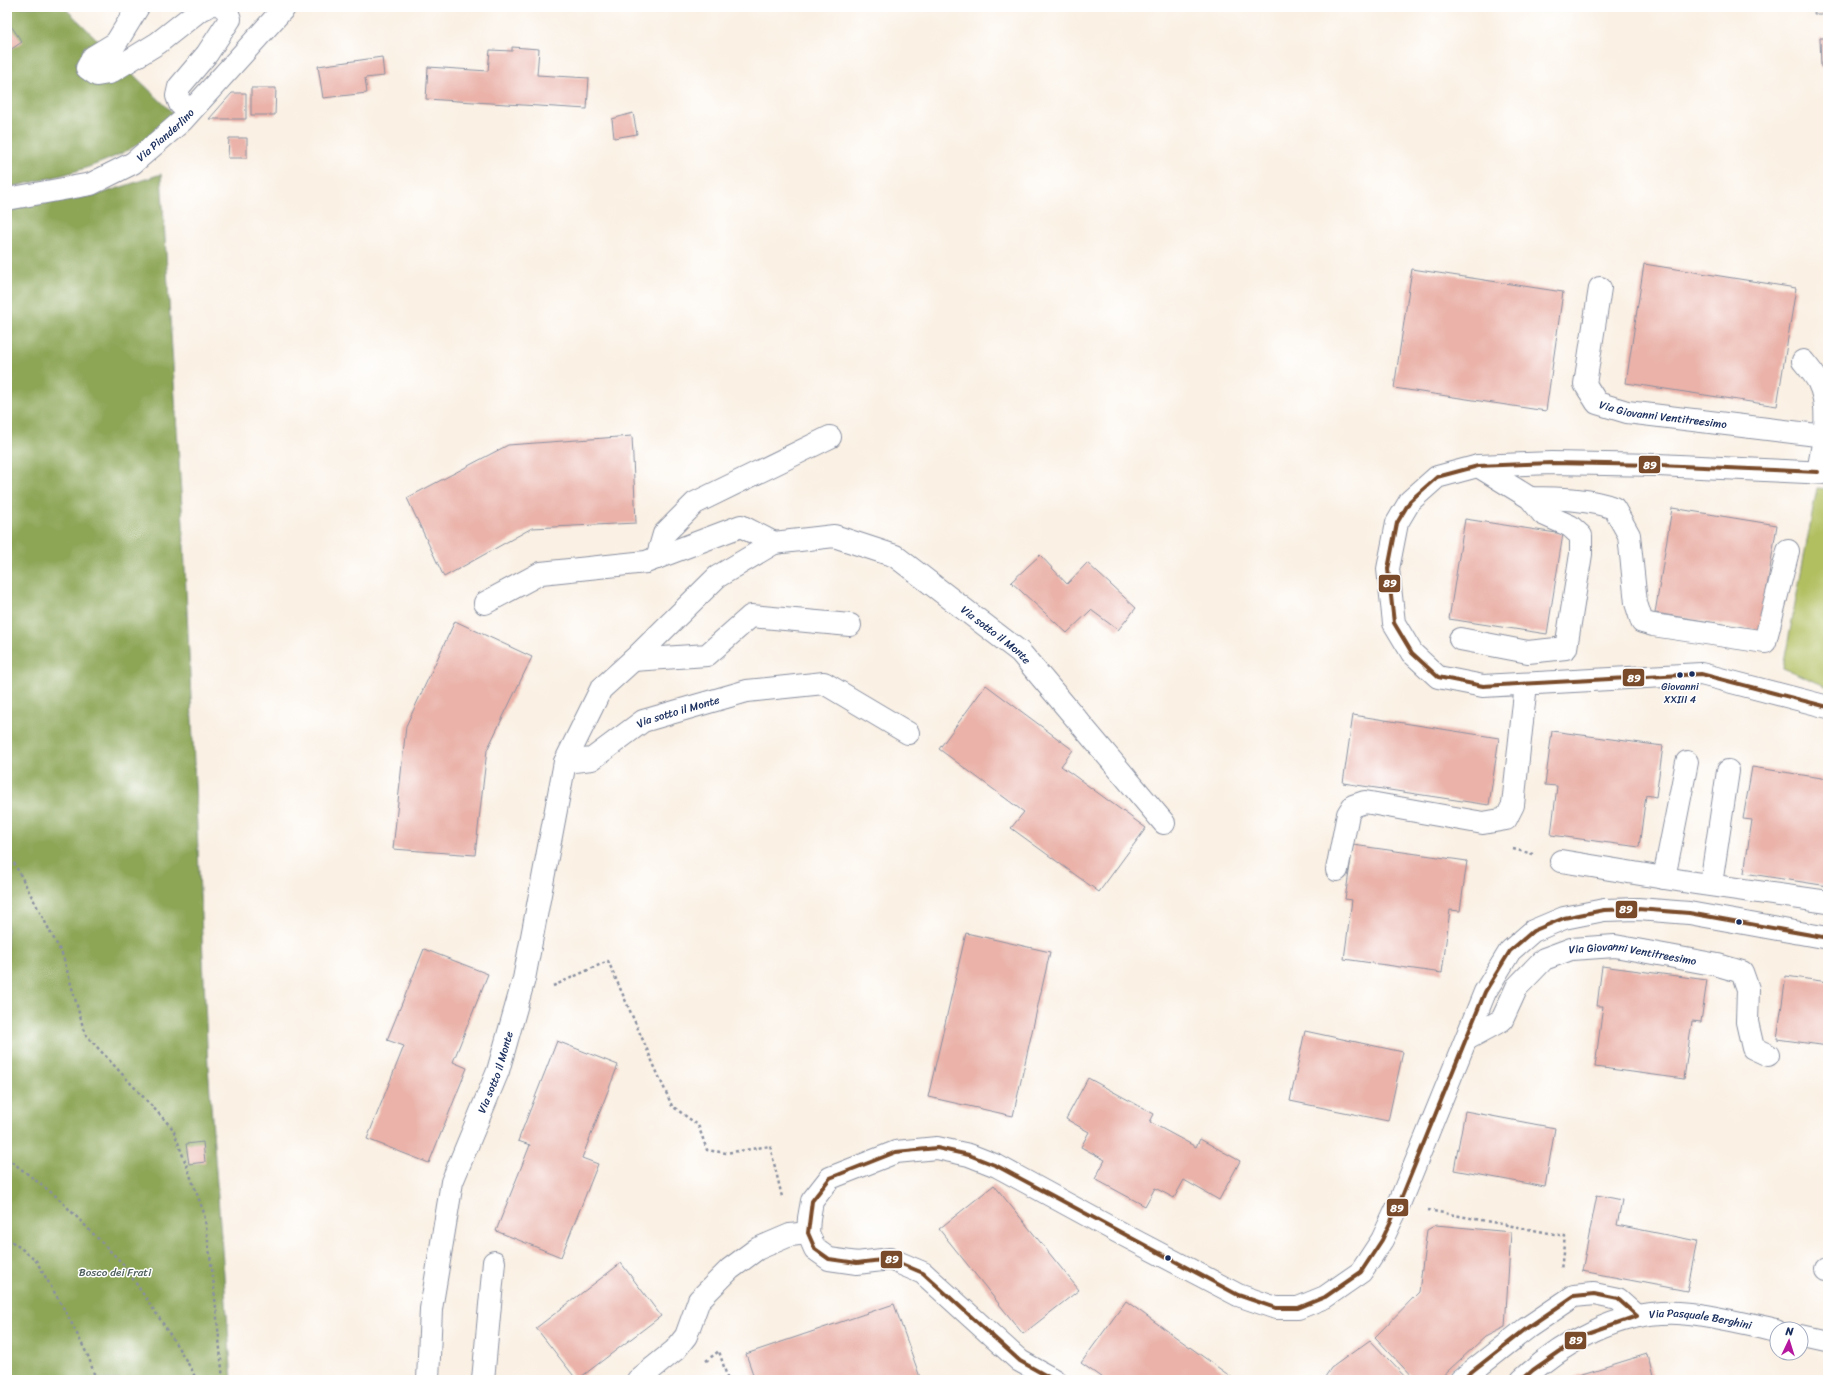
<svg xmlns="http://www.w3.org/2000/svg" width="1835" height="1387" font-family="Sriracha,sans-serif">
  <style>
    .green { fill: #b2bf60; stroke: #66775f }
    .forest { fill: #8da656; stroke: #546a5a }
    .building { fill: #eab2a9 }
    .lines { fill: none; stroke-linecap: round; stroke-linejoin: round }
    .minor-casing { stroke: #8a90a0; stroke-width: 24 }
    .path { stroke: #8a90a0; stroke-width: 2.5; stroke-dasharray: 3 3; stroke-linecap: butt }
    .minor { stroke: #fff; stroke-width: 22 }
    .bus-1-casing { stroke: #fff; stroke-width: 7 }
    .bus-1 { stroke: #7a4b2a; stroke-width: 4 }
    .bus-dot { fill: #1b2f5e; stroke: #fff; stroke-width: 1.5 }
    .labels { text-anchor: middle; dominant-baseline: central; stroke-width: 3; stroke-linejoin: round; paint-order: stroke }
    .bus-label { font-size: 10px; fill: #1b2f5e; stroke: #fff }
    .street-label { font-size: 11px; fill: #1b2f5e; stroke: #fff }
    .park-label { font-size: 11px; fill: #50615f; stroke: #fff }
    .line-badge { stroke: #fff; stroke-width: 1.5 }
    .badge-label { font-size: 11px; text-anchor: middle; font-weight: bold; fill: #fff }
  </style>
  <rect width="100%" height="100%" fill="#fff"/>
  <filter id="ink" filterUnits="userSpaceOnUse"><feTurbulence type="fractalNoise" baseFrequency=".025" numOctaves="2"/><feDisplacementMap in="SourceGraphic" scale="8" xChannelSelector="R" yChannelSelector="G"/><feConvolveMatrix kernelMatrix="1 2 1 2 8 2 1 2 1" color-interpolation-filters="sRGB"/></filter>
  <filter id="wash" filterUnits="userSpaceOnUse"><feTurbulence type="fractalNoise" baseFrequency=".012" numOctaves="4" result="noise"/><feDisplacementMap in="SourceGraphic" scale="16" xChannelSelector="R" yChannelSelector="G"/><feGaussianBlur stdDeviation="0.9" result="paint"/><feColorMatrix in="noise" values="0 0 0 0 0 0 0 0 0 0 0 0 0 0 0 0 0 1.4 0 .05"/><feComposite in="paint" operator="in"/></filter>
  <g filter="url(#wash)">
    <rect width="100%" height="100%" fill="#faf0e3"/>
    <path class="green" d="M1817,488l11,1v198l-45,-19z"/>
    <path class="forest" d="M7,7h57l110,107c-8,8 -16,17 -25,23 -42,30 -93,40 -142,51z
      M161,174l22,350 25,542 24,314h-225v-1171l90,-14z"/>
    <g id="blocks">
      <path class="building" d="M1815,7h13v7h-14z
        M7,20l15,22 -15,10z
        M1820,38h8v29h-7z
        M512,47l27,2 -2,26 52,3 -2,31 -161,-10 2,-32 60,4 2,-21 22,1z
        M382,57l2,19 -19,2 2,15 -44,5 -5,-32z
        M251,88h25l-1,27h-24z
        M232,93h14v26h-37z
        M633,113l4,21 -23,4 -2,-19z
        M229,138h18v20h-19z
        M1644,264l152,24 -19,118 -151,-23z
        M1412,269l151,23 -17,119 -152,-23z
        M632,436l4,87 -104,5 -88,49 -37,-79 101,-53z
        M1672,508l105,17 -17,105 -105,-17z
        M1465,519l98,15 -16,100 -98,-15z
        M1040,555l27,29 20,-21 49,45 -18,22 -27,-20 -24,23 -56,-51z
        M455,621l77,36 -45,93 -12,105 -82,-6 13,-123z
        M986,685l87,65 -12,16 85,62 -47,64 -88,-64 13,-16 -85,-63z
        M1353,715l146,23 -10,67 -146,-22z
        M1552,731l111,15 -7,51 -10,-2 -7,52 -88,-12 6,-49 -12,-1z
        M1752,767l76,12v107l-84,-13 8,-53 -9,-1z
        M1353,845l114,16 -7,50 -10,-1 -8,63 -98,-14 8,-59 -7,-1z
        M966,933l84,19 -37,164 -85,-19z
        M424,949l64,25 -35,88 14,6 -38,95 -62,-24 37,-93 -17,-6z
        M1602,966l105,14 -6,42 -9,-1 -8,58 -89,-12 8,-61h-6z
        M1786,976l42,6v64l-51,-7z
        M1305,1031l98,21 -15,69 -98,-20z
        M557,1041l61,24 -36,93 16,6 -37,93 -65,-26 34,-86 -12,-4z
        M1088,1078l66,36 -4,8 46,25 4,-8 40,22 -21,39 -35,-20 -10,18 -19,-10 -10,18 -50,-27 10,-19 -24,-13 8,-15 -23,-13z
        M1465,1111l90,17 -10,59 -91,-17z
        M203,1142l2,20 -16,2 -3,-20z
        M994,1185l85,105 -56,44 -84,-105z
        M1597,1195l25,5 -5,25 80,16 -10,50 -105,-20z
        M1436,1225l75,7 -6,95 -20,10 -47,43h-23l-40,-43 44,-45 8,-62z
        M621,1263l40,53 -84,64 -41,-52z
        M1126,1301l108,78 -1,1h-128l-24,-17z
        M894,1304l27,76h-166l-9,-26z
        M1370,1340l38,40h-85l8,-12z
        M1647,1354l6,26h-81l7,-5z"/>
    </g>
  </g>
  <g filter="url(#ink)">
    <use href="#blocks" fill-opacity="0" stroke="#8a90a0" stroke-width="1"/>
    <g class="lines">
      <g class="minor-casing">
        <g id="minor">
          <path d="M138,7l-22,36 -23,14 -6,11 10,7 12,-2 49,-30 43,-34 6,-2"/>
          <path d="M193,108l-13,-4 -3,-8 2,-9 28,-33 23,-35 -4,-11 -3,-1"/>
          <path id="s1" d="M7,199l84,-15 42,-21 49,-42 103,-114"/>
          <path id="s2" d="M1600,288l-15,96 12,19 30,9 198,24"/>
          <path d="M1803,361c5,6 11,13 15,20 14,27 5,62 0,91"/>
          <path d="M1828,473l-170,-8 -106,-2 -74,3 -41,11 -27,24 -13,22 -9,46 6,54 18,30 26,24 45,9 218,-12 127,33"/>
          <path d="M1530,498c30,1 56,0 84,10l15,27 7,68 6,19 11,3 112,17 23,-91"/>
          <path d="M657,558l7,-24 31,-31 135,-66"/>
          <path d="M485,603l56,-30 105,-11 95,-36 33,17"/>
          <path d="M1460,639l68,13 38,-4 15,-94v-18l-11,-10 -27,-12 -13,-16 -52,-32"/>
          <path d="M633,660l74,-5 44,-39 99,9"/>
          <path id="s3" d="M565,762l27,-3 51,-38 104,-30 77,-8 84,50"/>
          <path d="M1561,861l134,22 133,19"/>
          <path d="M1337,870l11,-56 5,-8 12,-4 118,21 23,-4 7,-14 13,-121"/>
          <path d="M1664,878l23,-116"/>
          <path d="M1711,884l17,-113"/>
          <path id="s4" d="M1467,1039l35,-19 15,-33 27,-28 27,-10 44,-3 103,19 24,7 6,17 -1,33 6,26 15,7"/>
          <path d="M1827,1269h1"/>
          <path d="M1801,1336l27,6"/>
          <path id="s5" d="M428,1380l3,-71 21,-127 46,-111 26,-92 41,-217 36,-73 32,-29 84,-83 57,-34 60,-7 61,20 125,96 144,171"/>
          <path d="M483,1380l11,-118"/>
          <path d="M638,1380l37,-30 11,-14 13,-36 31,-31 27,-20 33,-14 18,-2"/>
          <path d="M1054,1380l-34,-19 -97,-88 -33,-14 -33,4 -28,-4 -14,-10 -7,-16 1,-15 3,-17 18,-23 66,-26 41,-4 32,7 28,11 123,67 118,62 38,13h22l27,-11 36,-25 21,-32 17,-36 86,-212 25,-41 23,-20 31,-13 40,-8 34,-1 51,4 139,25"/>
          <path d="M1461,1380l66,-52 47,-32 20,-2 24,5 19,17"/>
          <path id="s6" d="M1522,1380c41,-38 98,-70 156,-67 33,2 66,11 99,18"/>
        </g>
      </g>
      <path class="path" d="M1513,849l20,5
        M7,853l5,6 51,97 22,78 88,95 31,84 9,64 10,103
        M553,986l55,-25 64,145 26,19 9,25 19,3 44,-7 12,51
        M7,1158l50,39 66,67 43,64 26,42 4,10
        M1428,1210l137,26 -4,34
        M7,1238l28,21 32,55 22,44 7,22
        M706,1361l13,-10 9,29"/>
      <use href="#minor" class="minor"/>
      <g class="bus-1-casing">
        <path id="bus-1" d="M1818,472l-160,-7 -106,-2 -74,3 -41,11 -27,24 -13,22 -9,46 6,54 18,30 26,24 45,9 218,-12 127,33
          M1054,1380l-34,-19 -97,-88 -33,-14 -33,4 -28,-4 -14,-10 -7,-16 4,-32 18,-23 66,-26 41,-4 32,7 28,11 241,129 38,13h22l27,-11 36,-25 21,-32 17,-36 86,-212 25,-41 23,-20 31,-13 40,-8 34,-1 51,4 139,25
          M1461,1380l66,-52 47,-32 20,-2 24,5 19,17
          M1522,1380l11,-10 52,-36 52,-18"/>
      </g>
      <use href="#bus-1" class="bus-1"/>
    </g>
  </g>
  <g class="bus-dot">
    <circle cx="1692" cy="674" r="3.5"/>
    <circle cx="1680" cy="675" r="3.5"/>
    <circle cx="1739" cy="922" r="3.5"/>
    <circle cx="1168" cy="1258" r="3.5"/>
  </g>
  <g class="labels">
    <g class="bus-label">
      <text x="1680" y="687">Giovanni<tspan x="1680" dy="13">XXIII 4</tspan></text>
    </g>
    <g class="street-label">
      <text stroke="none"><textPath href="#s1" startOffset="175">Via Pianderlino</textPath></text>
      <text stroke="none"><textPath href="#s2" startOffset="187">Via Giovanni Ventitreesimo</textPath></text>
      <text stroke="none"><textPath href="#s5" startOffset="1198">Via sotto il Monte</textPath></text>
      <text stroke="none"><textPath href="#s3" startOffset="127">Via sotto il Monte</textPath></text>
      <text stroke="none"><textPath href="#s4" startOffset="206">Via Giovanni Ventitreesimo</textPath></text>
      <text stroke="none"><textPath href="#s5" startOffset="318">Via sotto il Monte</textPath></text>
      <text stroke="none"><textPath href="#s6" startOffset="197">Via Pasquale Berghini</textPath></text>
    </g>
    <g class="park-label">
      <text x="115" y="1272">Bosco dei Frati</text>
    </g>
  </g>
  <g class="line-badge">
    <rect x="1638" y="455" width="23" height="19" rx="4" fill="#7a4b2a"/>
    <rect x="1378" y="574" width="23" height="19" rx="4" fill="#7a4b2a"/>
    <rect x="1622" y="668" width="23" height="19" rx="4" fill="#7a4b2a"/>
    <rect x="1615" y="900" width="23" height="19" rx="4" fill="#7a4b2a"/>
    <rect x="1386" y="1198" width="23" height="19" rx="4" fill="#7a4b2a"/>
    <rect x="880" y="1250" width="23" height="19" rx="4" fill="#7a4b2a"/>
    <rect x="1564" y="1331" width="23" height="19" rx="4" fill="#7a4b2a"/>
  </g>
  <g class="badge-label">
    <text x="1650" y="469">89</text>
    <text x="1390" y="587">89</text>
    <text x="1634" y="682">89</text>
    <text x="1626" y="913">89</text>
    <text x="1397" y="1212">89</text>
    <text x="892" y="1263">89</text>
    <text x="1576" y="1344">89</text>
  </g>
  <rect width="1835" height="1387" fill="none" stroke="#fff" stroke-width="24"/>
  <g transform="translate(1789 1341) rotate(4)"><circle r="19" fill="#ffffff" stroke="#a4acbf"/>
  <path d="M0-3L7 15L0 10L-7 15Z" fill="#b5179e"/>
  <text y="-6" font-size="11" font-weight="bold" text-anchor="middle" fill="#1b2f5e">N</text>
  </g>
</svg>
